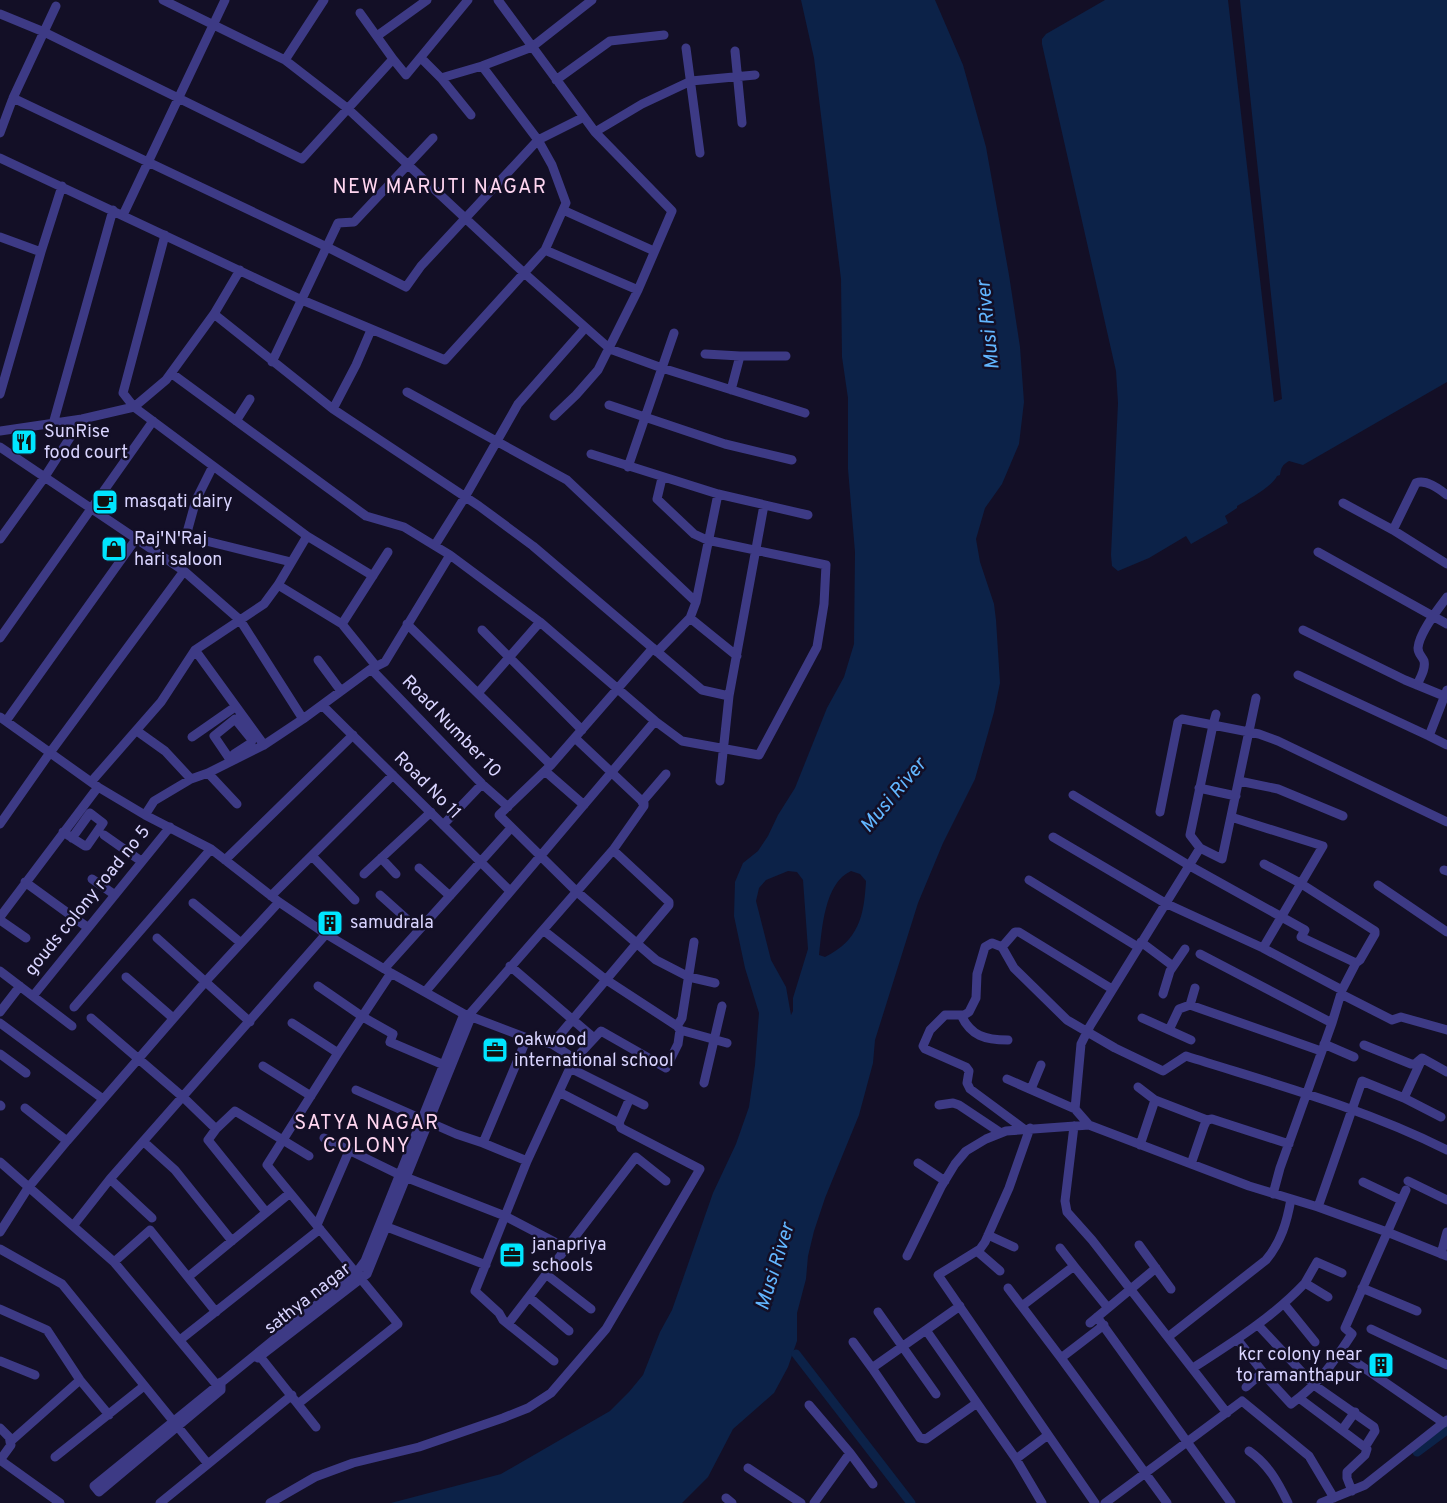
<svg xmlns="http://www.w3.org/2000/svg" width="1447" height="1503" font-family="Overpass,sans-serif">
  <style>
    .water { fill: #0c2248; fill-rule: evenodd }
    .lines { fill: none; stroke-linecap: round; stroke-linejoin: round }
    .canal { stroke: #0c2248; stroke-width: 9 }
    .street { stroke: #3d3a85; stroke-width: 9 }
    .labels { text-anchor: middle; dominant-baseline: central; stroke-width: 5; stroke-linejoin: round; paint-order: stroke }
    .poi-label { font-size: 18px; fill: #d9d4ff; stroke: #130f26; text-anchor: start }
    .street-label { font-size: 18px; fill: #d9d4ff; stroke: #130f26 }
    .neighbourhood-label { font-size: 20px; letter-spacing: 1.5px; fill: #ffd6f0; stroke: #130f26 }
    .water-label { font-size: 20px; font-style: italic; fill: #62b6ff; stroke: #130f26 }
  </style>
  <rect width="100%" height="100%" fill="#130f26"/>
  <path class="water" d="M801,0h134l28,65 23,82 23,128 11,72 4,55 -5,42 -17,40 -17,24 -9,31 4,23 14,42 2,16 4,63 -6,29 -19,67 -32,64 -25,60 -43,137 -2,23 -14,52 -34,83 -11,33 -6,25 -2,23 -9,34v28l-9,26 -14,26 -41,36 -25,48 -26,26h-291l110,-29 109,-63 19,-19 14,-17 17,-43 12,-22 41,-117 23,-49 13,-37 6,-42 4,-52 -14,-45 -11,-52 1,-34 8,-19 15,-12 10,-15 10,-21 17,-27 32,-80 17,-31 10,-33 1,-92 -7,-83v-71l-6,-41 -1,-78 -27,-221zM788,871l9,1 6,8 5,69 -15,49v13l-2,4 -5,-28 -15,-27 -15,-59 3,-13 7,-8zM851,871l9,3 6,7c-2,35 -7,59 -41,76l-6,-2c3,-25 5,-72 32,-84z
    M1105,0h123l46,402 8,-3 -42,-399h207v382l-144,83 -14,-4c-7,4 -8,7 -9,14l-3,1c-4,10 -30,24 -40,30v2l-12,8 3,7 -37,21 -5,-8 -37,22 -31,13 -6,-5 -1,-11 7,-152 -2,-32 -74,-327v-5l4,-5z"/>
  <g class="lines">
    <path class="canal" d="M796,1354l115,149
      M1417,1452l30,-22"/>
    <path class="street" d="M163,0l122,60 62,48 176,164 87,77 52,19 143,45
      M498,0l97,132 77,79 -34,79 -40,80 -22,25 -22,21
      M360,13l33,46
      M0,14l44,18 258,127 91,-100 13,16 62,-75
      M377,36l50,-36
      M686,48l14,105
      M735,51l7,72
      M421,58l20,20 41,-12 50,-19 60,-47
      M285,60l39,-60
      M441,78l30,37
      M556,80l54,-39 54,-6
      M13,98l314,149 79,40 15,-21 117,-126 46,-23
      M595,132l47,-28 49,-23 64,-6
      M0,133l13,-35 43,-92
      M0,158l302,142 143,60 100,-110 21,-47 -14,-38 -14,-25 -56,-74
      M563,210l91,41
      M123,215l102,-215
      M165,235l-42,158 11,14 173,129 66,40
      M0,237l41,15
      M545,250l93,40
      M214,314l119,95 146,97 54,40 169,144 27,6
      M705,354l35,2
      M272,362l66,-139 16,-1 79,-84
      M171,373l195,143 38,11 46,28 90,67 115,99 27,20 77,14 58,-108 7,-43 2,-39 -119,-25 -13,-6 -37,-35 5,-21
      M731,390l9,-34h46
      M407,392l160,88 129,122
      M0,394l41,-142 21,-66
      M609,405l116,39 67,16
      M333,409l23,-44 15,-35
      M236,421l14,-22
      M53,424l60,-214
      M0,431l82,-12 52,-12 32,-27 48,-66 26,-44
      M0,447l184,124 56,49 63,99
      M591,454l127,40 90,21
      M213,466l-17,34 -10,36 105,26
      M628,467l46,-134
      M1343,503l50,27 54,34
      M1393,530l23,-47c10,-4 23,6 31,12
      M0,539l44,-61 38,-59
      M435,545l30,-48 53,-93 67,-76
      M1318,552l129,72
      M278,585l64,39 34,42
      M690,618l47,38
      M342,624l46,-72
      M407,624l144,141
      M482,630l100,100
      M1303,630l102,50 39,16
      M0,638l153,-217
      M653,648l-102,117 -52,50 77,76 80,69 33,17 26,6
      M195,650l69,95
      M657,652l33,-34 6,-16 22,-108
      M318,660l23,31
      M371,669l111,115 26,23
      M1298,675l131,61 18,-46
      M1417,685c3,-7 9,-16 7,-24 -2,-5 -6,-7 -6,-13 1,-15 20,-39 29,-51
      M478,693l62,-71
      M322,705l188,186
      M0,717l98,70 47,28 66,34 68,53 47,32 65,39 73,41 63,24 25,6 23,15
      M6,721l130,-182
      M137,731l28,20 26,28
      M1429,736l18,9
      M192,737l43,-30
      M231,761l-17,-25 21,-17 17,21 -1,3 -17,11
      M545,771l39,34
      M208,773l29,31
      M720,781l9,-85 35,-191
      M1239,781l39,8 65,27
      M91,782l70,-80 34,-52 69,-46 14,-19 29,-49
      M1199,788l37,8
      M1073,795l117,71 115,64 -4,7 55,26 -14,27 -10,33 -52,145 -7,26
      M642,802l24,-28
      M1160,812l18,-90 4,-3 31,6 3,-11
      M145,815l9,-14 37,-22 17,-6 56,-28 39,-26 68,-50 14,-7 65,-107
      M0,824l49,-70 135,-183
      M443,825l39,-41
      M63,832l22,14h2l16,-23 -13,-10 -18,25
      M104,835l37,26
      M1053,837l112,66 98,45 60,-102 -92,-29
      M1200,848l22,11 34,-161
      M312,856l43,44
      M381,858l15,16
      M225,860l128,-125
      M1264,864l36,19 75,48v3l-15,26 -4,3
      M419,868l31,28
      M1444,870l3,1
      M364,874l67,-62
      M92,879l23,16
      M1029,880l109,67
      M25,882l62,45
      M1378,885l69,47
      M380,895l39,35
      M271,896l122,-121
      M193,903l48,40
      M0,917l98,-130
      M0,920l26,18
      M543,930l62,49 72,47 3,4 47,13
      M157,938l93,84
      M1141,942l32,24
      M1002,947l13,-15h4l93,57
      M1263,948l79,42
      M1200,954l132,69
      M510,966l84,72
      M384,969l127,-141
      M0,971l72,55
      M126,977l47,41
      M318,986l45,31 30,17 -3,8 54,23
      M425,992l230,-271
      M1163,994l7,-23 15,-22
      M1341,994l51,26 9,-3 46,13
      M33,996l137,-169
      M1190,1005l131,46
      M74,1007l137,-158
      M0,1012l20,-26
      M961,1015c10,21 24,25 47,25
      M468,1016l145,-166 31,-44v-3l-69,-65
      M91,1018l93,80 32,31 -8,11 58,72
      M1142,1018l49,22
      M0,1023l103,76
      M292,1023l46,30
      M677,1026l5,-8 12,-76
      M1169,1030l10,-21 11,-4 5,-17
      M552,1044l117,-139v-3l-56,-52
      M1324,1044l30,13
      M1364,1045l47,19h4l7,-6 25,14
      M0,1054l26,19
      M263,1066l48,30
      M570,1068l74,37
      M1007,1079l68,30
      M704,1083l18,-77
      M1138,1087l17,13 52,20
      M1031,1089l10,-24
      M356,1090l100,44 27,9 44,-105
      M559,1092l60,31
      M1404,1098l17,-37
      M0,1105l1,1
      M939,1105l14,-2 6,2 42,28
      M25,1108l42,33
      M1089,1125l-14,-16 6,-65 9,-18 110,-178 -10,-13 23,-110 46,9 19,7 169,81
      M1074,1126l-9,75 2,11 25,28 135,173
      M1030,1128l-21,60 -24,54 -5,7 -42,26 157,228
      M216,1129l19,-18 74,45
      M1024,1129l-54,-40 -3,-6 2,-12 -3,-4 -41,-18 -2,-3 7,-16 15,-15h19l5,-3 7,-14 1,-24 8,-27 7,-4 10,4 12,21 53,52 48,28 48,23 23,-15c88,28 178,52 261,94
      M324,1138l76,37 105,41 63,33
      M144,1142l31,28 57,71
      M483,1143l44,18
      M1140,1145l15,-45
      M0,1162l114,100 107,128
      M918,1163l27,18
      M1191,1164l13,-38 3,-6 5,-1 77,25
      M110,1179l42,39
      M1408,1181l39,19
      M1363,1182l38,18
      M1318,1207l44,-126 42,17 37,19
      M317,1225l32,-74
      M73,1226l37,-47 216,-245
      M387,1227l99,38
      M0,1232l28,-44 39,-47 139,-160 73,-79
      M988,1235l26,12
      M1139,1245l32,44
      M0,1249l62,35 146,180 84,-69
      M977,1251l23,20
      M1441,1254l6,-22
      M907,1256l34,-69 14,-23 11,-13 20,-12 20,-8 83,-6 160,61 69,21 69,25 60,24
      M114,1262l36,-32 66,82
      M1074,1266l34,42
      M547,1275l44,34
      M188,1277l102,-84
      M1305,1283l12,-21 25,11
      M1008,1288l53,70 106,145
      M1362,1288l55,23
      M529,1297l40,34
      M1285,1305l30,37
      M960,1306l-88,62 48,70 6,1 51,-36
      M1022,1306l52,-40 -14,-18
      M0,1309l47,21 33,50 29,35
      M878,1312l58,82
      M1097,1317l134,186
      M1090,1323l66,-55
      M508,1324l128,-167 30,24
      M1258,1325l56,60 60,42 1,4 -10,16
      M1371,1329l76,36
      M926,1330l90,129 26,44
      M1168,1337l98,-77c15,-18 21,-38 25,-61
      M1237,1339l32,41 22,24c29,-21 42,-41 61,-70l-7,-6 61,-138
      M180,1340l140,-111
      M853,1342l19,26
      M1341,1352l103,71
      M258,1354l58,73
      M258,1358l109,-84 104,-257
      M1061,1358l43,-33
      M0,1361l35,14
      M554,1361l-51,-41 -4,-7 -24,-22 52,-130 43,-93 5,-9 26,-28 65,37 12,-24 2,-14
      M1193,1368c40,-26 79,-50 112,-85l23,14
      M221,1382v8l-122,102 -5,-6 263,-214 8,-11 99,-247
      M1246,1387l17,-15
      M1299,1398l68,51 -2,6 -18,17v6l5,13
      M299,1403l99,-79 -131,-159 71,-112 53,-80
      M809,1405l41,48 -36,50
      M0,1428l9,9 2,8 -11,15
      M1342,1430l13,-18
      M10,1442l70,-62
      M1249,1451c19,13 29,31 39,52
      M850,1453l23,31
      M55,1457l89,-71
      M1016,1459l32,-24
      M0,1460l60,43
      M748,1468l53,35
      M726,1498l6,5
      M160,1503l48,-39
      M270,1503l45,-26 38,-14 66,-16 84,-29 25,-10 23,-15 55,-64 94,-160 -79,-41 -2,-5 11,-25
      M1105,1503l137,-102 67,55 25,42
      M1321,1503l44,-18 82,-65"/>
  </g>
  <defs>
    <g id="restaurant-square" transform="scale(1.35)"><rect x="-9" y="-9" width="18" height="18" rx="4" fill="#00e5ff" stroke="#130f26"/><path d="M-5-6h1v4h1v-4h1v4h1v-4h1v5L-1.5 .5V6h-2V.5L-5-1ZM5-6V6H3V1.5H1.5Q1.5-4 5-6Z" fill="#111"/></g>
    <g id="cafe-square" transform="scale(1.35)"><rect x="-9" y="-9" width="18" height="18" rx="4" fill="#00e5ff" stroke="#130f26"/><path d="M-5.5-4.5H6V0H3Q3 3.5 0 3.5H-2.5Q-5.5 3.5-5.5 0ZM3-3.2v2h1.7v-2ZM-6 4.5H4V6H-6Z" fill="#111"/></g>
    <g id="shop-square" transform="scale(1.35)"><rect x="-9" y="-9" width="18" height="18" rx="4" fill="#00e5ff" stroke="#130f26"/><path d="M-5-2.5h2.3a2.7 3.5 0 0 1 5.4 0H5L5.5 6h-11ZM-1.5-2.5h3a1.5 2.3 0 0 0-3 0Z" fill="#111"/></g>
    <g id="building-square" transform="scale(1.35)"><rect x="-9" y="-9" width="18" height="18" rx="4" fill="#00e5ff" stroke="#130f26"/><path d="M-4-6H4V6H1V3H-1V6H-4ZM-2.5-4.3h1.7v1.8h-1.7ZM.8-4.3h1.7v1.8H.8ZM-2.5-1h1.7V.8h-1.7ZM.8-1h1.7V.8H.8Z" fill="#111"/></g>
    <g id="office-square" transform="scale(1.35)"><rect x="-9" y="-9" width="18" height="18" rx="4" fill="#00e5ff" stroke="#130f26"/><path d="M-6-3h4V-5.5h4V-3h4V5H-6ZM-1-4.5V-3h2v-1.5ZM-6 0V1H6V0Z" fill="#111"/></g>
  </defs>
  <g fill-rule="evenodd">
    <use href="#restaurant-square" x="24" y="442"/>
    <use href="#cafe-square" x="105" y="502"/>
    <use href="#shop-square" x="114" y="549"/>
    <use href="#building-square" x="330" y="923"/>
    <use href="#office-square" x="495" y="1050"/>
    <use href="#office-square" x="512" y="1255"/>
    <use href="#building-square" x="1381" y="1365"/>
  </g>
  <g class="labels">
    <g class="poi-label">
      <text x="44" y="432">SunRise<tspan x="44" dy="21">food court</tspan></text>
      <text x="124" y="502">masqati dairy</text>
      <text x="134" y="539">Raj'N'Raj<tspan x="134" dy="21">hari saloon</tspan></text>
      <text x="350" y="923">samudrala</text>
      <text x="514" y="1040">oakwood<tspan x="514" dy="21">international school</tspan></text>
      <text x="532" y="1245">janapriya<tspan x="532" dy="21">schools</tspan></text>
      <text x="1362" y="1355" text-anchor="end">kcr colony near<tspan x="1362" dy="21">to ramanthapur</tspan></text>
    </g>
    <g class="street-label">
      <text transform="translate(451 727) rotate(46)">Road Number 10</text>
      <text transform="translate(427 786) rotate(45)">Road No 11</text>
      <text transform="translate(88 901) rotate(-51)">gouds colony road no 5</text>
      <text transform="translate(308 1299) rotate(-38)">sathya nagar</text>
    </g>
    <g class="neighbourhood-label">
      <text x="440" y="188">NEW MARUTI NAGAR</text>
      <text x="367" y="1124">SATYA NAGAR<tspan x="367" dy="23">COLONY</tspan></text>
    </g>
    <g class="water-label">
      <text transform="translate(989 325) rotate(-96)">Musi River</text>
      <text transform="translate(894 796) rotate(-50)">Musi River</text>
      <text transform="translate(776 1267) rotate(-73)">Musi River</text>
    </g>
  </g>
</svg>
